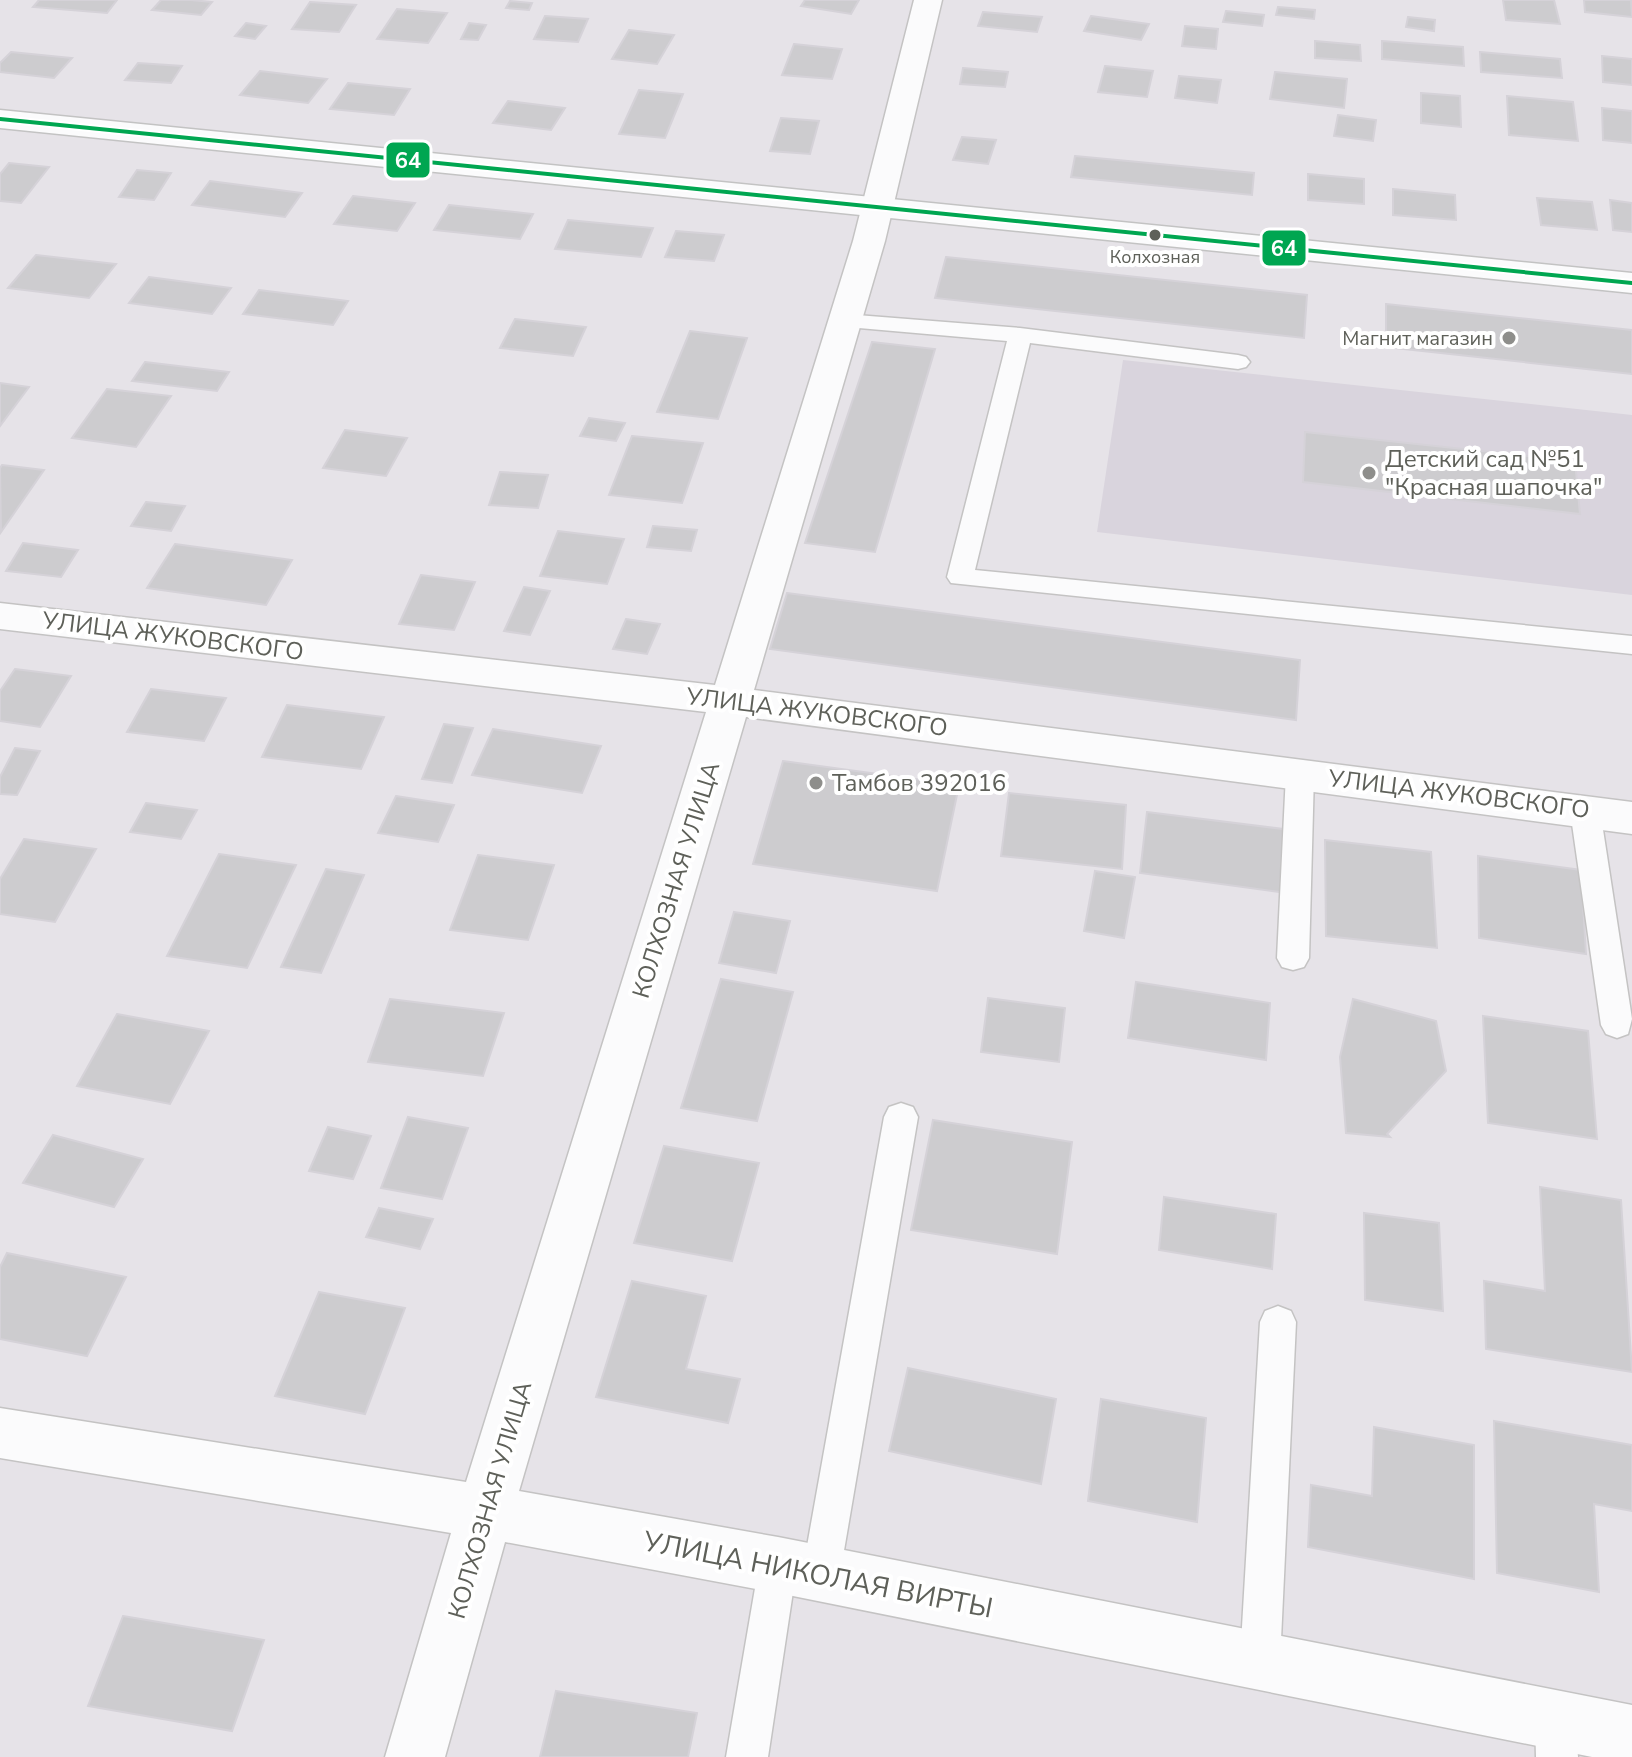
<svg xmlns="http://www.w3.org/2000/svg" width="1632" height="1757" font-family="'Nunito Sans',sans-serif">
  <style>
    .education { fill: #d9d4dd }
    .building { fill: #cdcccf; stroke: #d5d2d8; stroke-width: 2 }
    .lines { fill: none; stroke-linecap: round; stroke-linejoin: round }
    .lane-casing { stroke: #c4c3c3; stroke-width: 3 }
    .street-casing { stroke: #c4c3c3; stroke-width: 3 }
    .secondary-casing { stroke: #c3c3c3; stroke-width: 3 }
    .lane { fill: #fbfbfc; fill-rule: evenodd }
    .street { fill: #fbfbfc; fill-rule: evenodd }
    .secondary { fill: #fbfbfc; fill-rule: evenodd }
    .bus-1-casing { stroke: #fff; stroke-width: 8 }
    .bus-1 { stroke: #00a651; stroke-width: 4 }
    .bus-dot { fill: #5e6059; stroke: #fff; stroke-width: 3 }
    .poi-dot { fill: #8e8e8b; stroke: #fff; stroke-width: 3 }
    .labels { text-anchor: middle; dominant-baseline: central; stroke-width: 8; stroke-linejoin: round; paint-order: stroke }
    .far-bus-label { font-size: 18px; fill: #5e6059; stroke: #fff }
    .far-poi-label { font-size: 20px; fill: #5e6059; stroke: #fff; text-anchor: end }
    .poi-label { font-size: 24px; fill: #5e6059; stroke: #fff; text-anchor: start }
    .street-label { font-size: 24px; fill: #5e6059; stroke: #fff }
    .near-street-label { font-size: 28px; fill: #5e6059; stroke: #fff }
    .line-badge { stroke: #fff; stroke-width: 3 }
    .badge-label { font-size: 22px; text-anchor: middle; font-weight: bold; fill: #fff }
  </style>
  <rect width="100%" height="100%" fill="#e6e3e8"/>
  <path class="education" d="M1123,360l509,55v180l-535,-63z"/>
  <path class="building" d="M39,0h78l-10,13 -74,-6z
    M161,0h30l21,2 -11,13 -49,-5z
    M805,0h54l-8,14 -50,-8z
    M1503,0h51l6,24 -54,-4z
    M1584,0h47l1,17 -47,-5z
    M510,1l22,2 -3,7 -23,-2z
    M310,2l46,3 -17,27 -47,-3z
    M1278,7l37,3 -1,9 -38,-4z
    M397,9l50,4 -19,30 -51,-4z
    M1226,11l38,4 -2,11 -39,-4z
    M983,12l59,5 -5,15 -59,-6z
    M545,16l43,3 -10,23 -44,-3z
    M1091,16l58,8 -8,16 -57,-9z
    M1408,17l27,3 -1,11 -28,-4z
    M246,23l20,3 -11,13 -20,-3z
    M469,23l17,2 -8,15 -17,-1z
    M1185,26l33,3 -2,20 -34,-3z
    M629,30l45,5 -17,29 -45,-5z
    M1315,41l45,4 1,16 -46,-3z
    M1382,41l81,6 1,19 -82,-7z
    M794,44l48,5 -10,30 -50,-4z
    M11,52l61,6 -18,20 -54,-6v-9z
    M1480,52l80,7 2,19 -81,-6z
    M1602,56l30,3v26l-29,-3z
    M138,63l44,3 -11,17 -46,-3z
    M1105,66l48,5 -6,26 -49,-5z
    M963,68l45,4 -3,15 -45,-3z
    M260,71l67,8 -19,24 -68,-8z
    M1275,72l72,7 -3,29 -74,-9z
    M1179,76l42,4 -4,23 -42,-5z
    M348,83l62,6 -16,26 -64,-6z
    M639,90l44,4 -18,44 -46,-4z
    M1421,93l39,3 1,31 -40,-4z
    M1507,96l66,6 5,39 -69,-6z
    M508,101l57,7 -14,22 -58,-7z
    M1602,108l30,3v32l-29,-3z
    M1338,115l38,5 -3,21 -39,-5z
    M781,118l38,3 -9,33 -40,-3z
    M962,137l34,3 -8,24 -35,-4z
    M1075,156l179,17 -2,22 -181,-18z
    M9,163l40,4 -28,36 -21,-2v-27z
    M137,170l34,3 -17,27 -35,-3z
    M1308,174l56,5v25l-56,-4z
    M210,181l92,12 -17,24 -93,-12z
    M1393,189l62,6 1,25 -63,-5z
    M353,196l62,7 -18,28 -63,-7z
    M1537,198l55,4 5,28 -56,-5z
    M1610,200l22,3v29l-19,-2z
    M449,205l84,9 -13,25 -86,-9z
    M568,220l85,8 -12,29 -86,-8z
    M676,231l48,4 -10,26 -49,-4z
    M36,255l80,9 -27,34 -81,-10z
    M946,257l361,38 -3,43 -369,-40z
    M149,277l82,11 -19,26 -83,-11z
    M259,290l89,11 -15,24 -90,-11z
    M1386,304l246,26v44l-246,-27z
    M515,319l71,8 -13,29 -73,-8z
    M690,331l57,7 -29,81 -61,-7z
    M872,342l63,7 -60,203 -70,-9z
    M145,362l84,10 -12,19 -85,-10z
    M0,383l29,4 -29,39z
    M107,389l64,7 -35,51 -64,-9z
    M589,418l36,5 -9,18 -36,-5z
    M345,430l62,8 -21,38 -63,-8z
    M1305,432l270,29 5,53 -277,-32z
    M632,436l71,7 -21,60 -73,-8z
    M2,465l42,5 -43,62 -1,-64z
    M500,472l48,3 -10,33 -49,-3z
    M146,502l39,4 -14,25 -40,-5z
    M653,526l44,4 -6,21 -44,-4z
    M558,531l66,8 -17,45 -67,-8z
    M23,543l55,7 -17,27 -55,-6z
    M175,544l117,16 -26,45 -119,-17z
    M421,575l54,7 -21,48 -55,-6z
    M524,587l26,4 -20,44 -26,-4z
    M787,593l513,67 -4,60 -526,-71z
    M626,619l34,5 -13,30 -34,-5z
    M15,669l56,7 -31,51 -40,-6v-30z
    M151,689l75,9 -22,43 -77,-9z
    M287,705l97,12 -23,52 -99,-12z
    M444,724l29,4 -21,55 -30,-4z
    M493,729l108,17 -19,47 -110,-18z
    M15,748l25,3 -23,44 -17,-1v-17z
    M783,761l176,24 -22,106 -184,-27z
    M1009,793l117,12 -4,64 -121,-13z
    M396,796l58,9 -16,37 -60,-9z
    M146,803l51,7 -16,29 -51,-7z
    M1147,812l136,17 -3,63 -140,-19z
    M24,839l72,10 -41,73 -55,-8v-35z
    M1325,840l106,12 6,96 -111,-12z
    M219,854l77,11 -49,103 -80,-12z
    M478,855l76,10 -26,75 -78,-10z
    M1478,856l103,14 5,84 -107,-16z
    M326,869l38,6 -43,98 -40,-6z
    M1095,871l40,6 -11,61 -40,-7z
    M734,912l56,9 -14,52 -57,-10z
    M721,979l72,13 -36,129 -76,-13z
    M1136,982l134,21 -4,57 -138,-22z
    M988,998l77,10 -6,54 -78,-10z
    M390,999l114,14 -21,63 -115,-14z
    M1353,999l83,22 10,50 -59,63 3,3 -44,-4 -6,-76z
    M117,1014l92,17 -39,73 -93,-18z
    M1483,1016l105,15 9,108 -109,-16z
    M408,1117l60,11 -26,71 -61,-11z
    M933,1120l139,22 -15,112 -146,-24z
    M328,1127l43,9 -18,43 -44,-8z
    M53,1135l90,24 -29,48 -91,-24z
    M664,1146l95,17 -27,98 -98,-18z
    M1540,1187l81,13 11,172 -146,-23 -2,-68 61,10z
    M1164,1197l112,17 -4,55 -113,-19z
    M379,1208l54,11 -13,30 -54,-12z
    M1364,1213l75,10 4,88 -78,-11z
    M7,1253l119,24 -39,79 -87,-17v-72z
    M632,1281l74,15 -20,73 54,10 -12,44 -132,-26z
    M319,1292l86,16 -40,106 -90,-18z
    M908,1368l148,31 -15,85 -152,-33z
    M1101,1399l105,19 -9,104 -109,-21z
    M1494,1421l138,24v66l-38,-7 5,88 -102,-19z
    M1374,1427l100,18v134l-166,-32 3,-62 61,11z
    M123,1616l141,24 -32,91 -144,-25z
    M556,1691l141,22 -9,44h-148z"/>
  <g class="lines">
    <g class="lane-casing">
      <path id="lane" d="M844,314l176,14 218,27 8,2 4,5 -4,5 -8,2 -208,-26 -55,227 657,66v18l-681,-71 -4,-6 60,-236 -171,-15 -3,-5 3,-5z
        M1300,764l10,3 4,7 -5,184 -5,9 -11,3 -11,-3 -5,-9 9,-184 4,-7z
        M1585,799l10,3 5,8 32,209 -4,15 -11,4 -11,-4 -5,-9 -31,-215 5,-8z
        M901,1103l12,4 5,10 -78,457 -5,13 -14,6 -14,-6 -5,-13 82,-457 5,-10z
        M1278,1306l13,5 5,11 -16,339 -6,14 -14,6 -14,-6 -6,-14 20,-339 5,-11z
        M778,1546l14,6 5,13 -29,192h-42l33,-192 5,-13z
        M1555,1700l14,6 6,14 3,37h-42l-1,-37 6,-14z"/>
    </g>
    <g class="street-casing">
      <path id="street" d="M914,0h28l-57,241 -131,449 878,112v32l-886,-117 -227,774 259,46 854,168v52h-40l-814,-164 -273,-51 -60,215h-60l66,-224 -451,-75v-50l466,74 240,-770 -706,-83v-26l715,82 138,-444z"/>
    </g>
    <g class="secondary-casing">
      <path id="secondary" d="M0,110l1632,163v20l-1632,-165z"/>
    </g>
    <use href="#lane" class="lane"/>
    <use href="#street" class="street"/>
    <use href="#secondary" class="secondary"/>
    <g class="bus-1-casing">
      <path id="bus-1" d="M0,119l1632,164"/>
    </g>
    <use href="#bus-1" class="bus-1"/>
  </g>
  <circle class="bus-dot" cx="1155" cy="235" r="7"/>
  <g class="poi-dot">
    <circle cx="1509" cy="338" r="8"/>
    <circle cx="1369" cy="473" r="8"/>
    <circle cx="816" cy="783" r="8"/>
  </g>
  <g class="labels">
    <g class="far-bus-label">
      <text x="1155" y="257">Колхозная</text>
    </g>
    <g class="far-poi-label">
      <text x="1493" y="338">Магнит магазин</text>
    </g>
    <g class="poi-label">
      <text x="1385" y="459">Детский сад №51<tspan x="1385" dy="28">"Красная шапочка"</tspan></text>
      <text x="832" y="783">Тамбов 392016</text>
    </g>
    <g class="street-label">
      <text transform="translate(173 636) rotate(7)">УЛИЦА ЖУКОВСКОГО</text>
      <text transform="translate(817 712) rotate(7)">УЛИЦА ЖУКОВСКОГО</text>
      <text transform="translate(1459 794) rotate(7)">УЛИЦА ЖУКОВСКОГО</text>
      <text transform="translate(676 880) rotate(-73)">КОЛХОЗНАЯ УЛИЦА</text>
      <text transform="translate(490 1500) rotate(-74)">КОЛХОЗНАЯ УЛИЦА</text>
    </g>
    <g class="near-street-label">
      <text transform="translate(818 1575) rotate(11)">УЛИЦА НИКОЛАЯ ВИРТЫ</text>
    </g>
  </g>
  <g class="line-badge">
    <rect x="385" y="141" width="46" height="38" rx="8" fill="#00a651"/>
    <rect x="1261" y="229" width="46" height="38" rx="8" fill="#00a651"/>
  </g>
  <g class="badge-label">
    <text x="408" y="168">64</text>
    <text x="1284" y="256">64</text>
  </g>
</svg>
